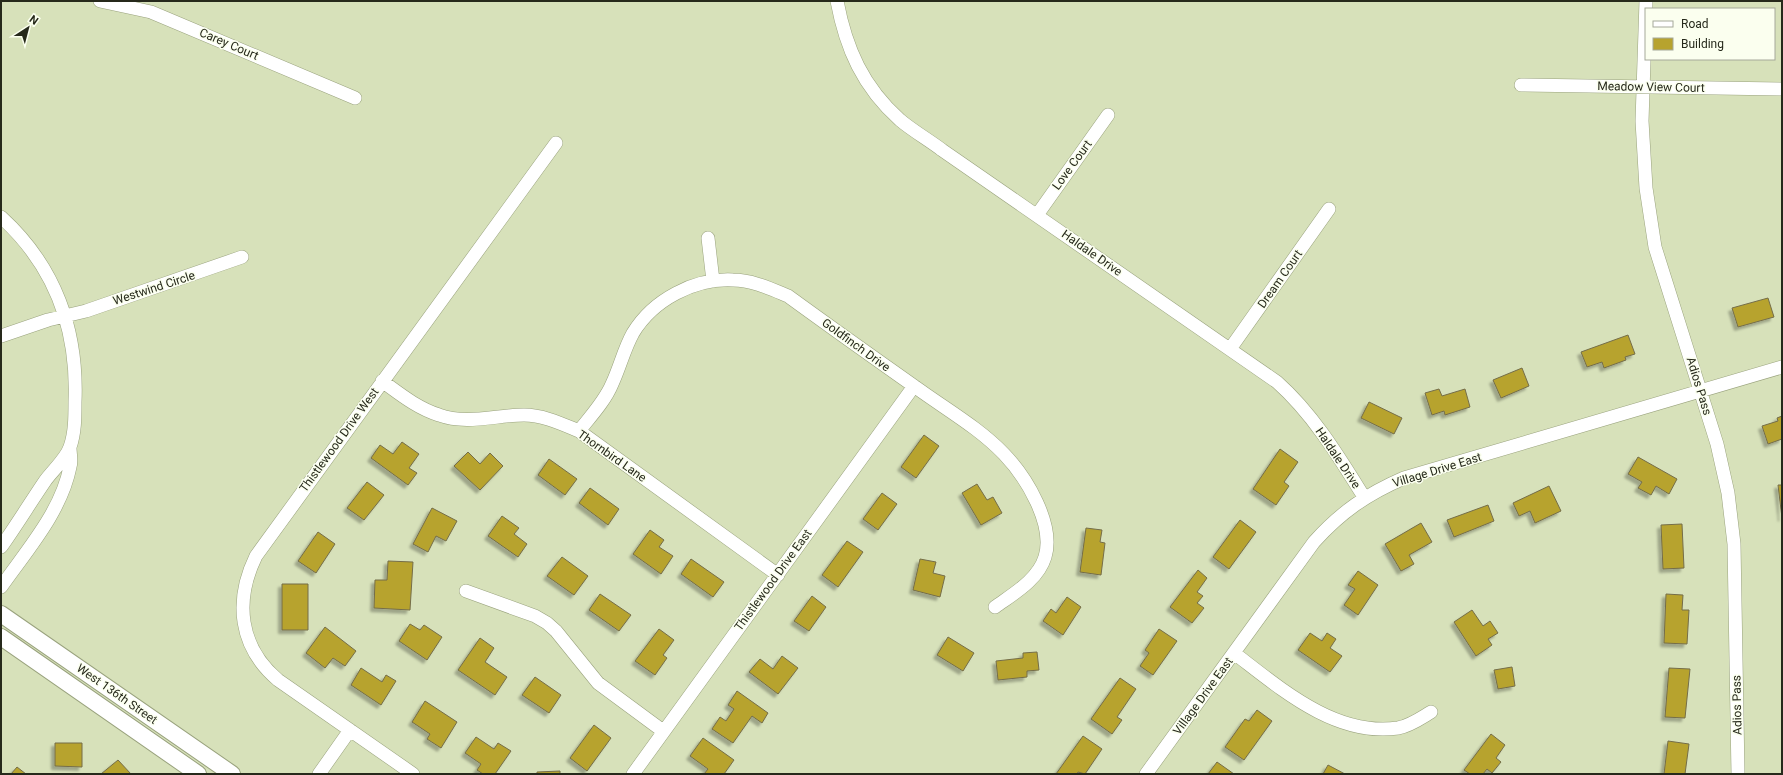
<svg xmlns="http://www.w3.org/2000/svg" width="1783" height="775" font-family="Roboto,sans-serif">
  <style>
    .building { fill: #b7a32e; stroke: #746d49; filter: url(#shadow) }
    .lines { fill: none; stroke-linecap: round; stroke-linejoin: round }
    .minor-casing { stroke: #99a27d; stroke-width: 14 }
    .tertiary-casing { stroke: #99a27d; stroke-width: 18 }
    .minor { stroke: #fff; stroke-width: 13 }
    .tertiary { stroke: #fff; stroke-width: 16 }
    .labels { text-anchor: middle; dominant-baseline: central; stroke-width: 3; stroke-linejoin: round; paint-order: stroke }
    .street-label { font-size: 12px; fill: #26291b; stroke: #fbffef }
  </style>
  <defs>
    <filter id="shadow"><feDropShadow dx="-3.5" dy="3.5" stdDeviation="1" flood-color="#0004"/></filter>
  </defs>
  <rect width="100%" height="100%" fill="#d7e1ba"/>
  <path class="building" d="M1768,298l6,19 -36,10 -6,-19z
    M1628,335l7,19 -10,3 1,3 -22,8 -2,-6 -15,5 -6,-15z
    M1522,368l7,18 -28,12 -8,-18z
    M1439,389l3,7 23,-7 5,18 -25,8 -1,-4 -12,4 -7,-22z
    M1369,402l33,16 -8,16 -33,-16z
    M1782,416v23l-14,5 -6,-18 16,-5 -1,-3z
    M924,435l15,11 -23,32 -15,-11z
    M402,442l17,12 -10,14 8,5 -9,12 -37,-27 9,-13 13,9z
    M1280,449l18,13 -14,20 5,4 -13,19 -23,-16z
    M468,452l12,12 10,-11 13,13 -23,24 -26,-24z
    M1638,457l39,22 -8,15 -13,-8 -5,9 -13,-7 4,-6 -14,-8z
    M549,459l28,20 -12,16 -27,-20z
    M367,482l17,13 -20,25 -17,-12z
    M977,484l10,16 6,-3 9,16 -21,12 -19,-32z
    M1778,485h4v33z
    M1549,486l12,25 -26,12 -5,-12 -11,5 -6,-13z
    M590,488l29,21 -11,16 -29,-22z
    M882,493l15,11 -19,26 -15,-11z
    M1488,505l6,16 -40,16 -7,-17z
    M432,508l25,13 -11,20 -10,-5 -8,16 -15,-8z
    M502,516l17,12 -5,6 13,10 -9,13 -30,-21z
    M1240,520l16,12 -27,37 -16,-12z
    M1421,523l11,19 -23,13 5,9 -13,7 -16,-27z
    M1682,524l2,44 -21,1 -2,-44z
    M1086,528l16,2 -2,12 5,1 -4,32 -21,-3z
    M650,530l14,10 -5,7 14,9 -12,18 -28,-20z
    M318,532l17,12 -19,29 -18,-12z
    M847,541l16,11 -25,35 -16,-12z
    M562,557l26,19 -14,19 -27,-19z
    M691,559l33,23 -11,15 -32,-23z
    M920,559l16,3 -3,11 12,3 -5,21 -27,-7z
    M388,561l25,1 -3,48 -36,-2 1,-28h12z
    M1198,570l9,8 -10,14 6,4 -6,7 7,5 -12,15 -22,-16z
    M1358,571l20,14 -20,30 -14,-10 11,-16 -7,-4z
    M282,584h26v46h-26z
    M600,594l31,21 -12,16 -30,-21z
    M1666,594l17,1 -1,15h7l-2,34 -23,-1z
    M812,596l14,11 -17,24 -15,-10z
    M1067,597l14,10 -18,28 -20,-14 8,-12 5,4z
    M1472,610l11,16 7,-5 8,12 -10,6 4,6 -16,11 -22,-34z
    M410,624l10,6 4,-5 18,12 -15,23 -28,-19z
    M325,627l31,24 -11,15 -12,-8 -8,10 -19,-15z
    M659,629l15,11 -11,15 4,3 -12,17 -20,-14z
    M1159,629l18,12 -24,34 -13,-9 9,-13 -4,-3z
    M1310,633l12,8 5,-8 9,6 -6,9 12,8 -12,16 -32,-22z
    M948,637l26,16 -11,18 -26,-16z
    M480,638l14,10 -9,14 22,15 -12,18 -37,-25z
    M1037,652l2,18 -12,1v6l-29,3 -2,-19 27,-3v-5z
    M782,656l16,12 -20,26 -29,-22 11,-13 13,10z
    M1512,667l3,19 -17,3 -4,-19z
    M361,668l21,14 4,-7 10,6 -15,24 -30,-20z
    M1669,668l21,1 -5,49 -20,-1z
    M535,677l26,18 -12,18 -27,-18z
    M1120,678l16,11 -19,28 5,3 -10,14 -21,-15z
    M737,691l31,22 -6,10 -10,-7 -19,27 -21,-14 8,-12 6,4 8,-12 -6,-4z
    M425,701l32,21 -16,26 -14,-9 3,-5 -18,-12z
    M1257,710l15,11 -28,39 -19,-13 20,-28 4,2z
    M594,725l17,13 -24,33 -17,-13z
    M1491,734l14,11 -9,13 5,4 -9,11 -5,-4 -4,5h-13l-6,-4z
    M1083,736l19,13 -17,25 -7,-2 -1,2h-21z
    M476,737l18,12 4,-6 13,8 -16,23h-12l-6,-4 4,-6 -16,-11z
    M703,738l31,22 -10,14h-20l4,-5 -18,-13z
    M1668,741l21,3 -4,30h-21z
    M55,743h27v24l-27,-1z
    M118,760l13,14h-30z
    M1217,762l17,12h-26z
    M1328,765l17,9h-22z
    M17,767l9,7h-15z
    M560,771v3h-23v-2z"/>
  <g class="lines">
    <g class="minor-casing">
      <path id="minor" d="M100,1l51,11 204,86
        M837,1c9,48 26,86 63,119 13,11 29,20 42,30l335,232c36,32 62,75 87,115
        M1646,1l-4,120 4,67 9,59 62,197 11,49 6,51 4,230
        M1521,85l261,4
        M1037,215l71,-100
        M1,217c54,49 77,113 74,185 0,15 0,31 -5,45 -4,12 -18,24 -25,34 -15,22 -29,45 -44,66
        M708,238l5,43
        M1,336l47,-16 38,-9 156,-54
        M1230,349l99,-140
        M382,381c18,13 35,27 57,34 27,10 58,0 85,0 19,0 38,9 55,16l199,144
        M579,431c11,-14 26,-30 33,-47 8,-17 12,-35 21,-51 20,-33 61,-55 100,-53 19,0 38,9 55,16 44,32 89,64 133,95 28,20 59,38 83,63 22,23 51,70 41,103 -7,23 -32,37 -50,50
        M1,587c26,-37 60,-75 69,-120 2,-6 0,-13 0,-19
        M466,591l69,25 12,7 9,8 42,52 65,48
        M1234,653c46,35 101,84 164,75 12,-2 23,-10 33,-16
        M319,774l31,-44
        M413,774l-135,-94c-39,-33 -44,-79 -22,-124l300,-413
        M633,774l281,-388
        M1146,774l168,-232c27,-30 53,-48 90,-64l378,-111"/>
    </g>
    <g class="tertiary-casing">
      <path id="tertiary" d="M1,614l231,160
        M1,637l197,137"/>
    </g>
    <use href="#minor" class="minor"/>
    <use href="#tertiary" class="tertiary"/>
  </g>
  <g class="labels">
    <g class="street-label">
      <text transform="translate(229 44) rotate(23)">Carey Court</text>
      <text transform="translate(1651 87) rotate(1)">Meadow View Court</text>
      <text transform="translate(1072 165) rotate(-54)">Love Court</text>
      <text transform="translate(1092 253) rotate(35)">Haldale Drive</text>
      <text transform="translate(1280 279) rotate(-55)">Dream Court</text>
      <text transform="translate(154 288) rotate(-18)">Westwind Circle</text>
      <text transform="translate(856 345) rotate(36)">Goldfinch Drive</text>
      <text transform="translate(1699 386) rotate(73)">Adios Pass</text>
      <text transform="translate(339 440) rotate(-54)">Thistlewood Drive West</text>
      <text transform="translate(612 456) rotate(35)">Thornbird Lane</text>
      <text transform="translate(1338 458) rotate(56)">Haldale Drive</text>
      <text transform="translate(1437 470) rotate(-17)">Village Drive East</text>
      <text transform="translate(773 580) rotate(-54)">Thistlewood Drive East</text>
      <text transform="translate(117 694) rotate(35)">West 136th Street</text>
      <text transform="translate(1203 696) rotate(-54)">Village Drive East</text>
      <text transform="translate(1737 705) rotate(-91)">Adios Pass</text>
    </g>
  </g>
  <rect width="1783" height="775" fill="none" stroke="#26291b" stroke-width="4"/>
  <rect x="1645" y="8" width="130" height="52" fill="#fbffef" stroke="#a6a99a"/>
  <rect x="1653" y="21" width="20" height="6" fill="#ffffff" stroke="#a6a99a"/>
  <text x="1681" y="28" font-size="12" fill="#26291b">Road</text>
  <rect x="1653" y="38" width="20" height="12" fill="#b7a32e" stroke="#a6a99a"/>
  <text x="1681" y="48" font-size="12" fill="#26291b">Building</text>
  <g transform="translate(28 28) rotate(36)" stroke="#fbffef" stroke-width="3" paint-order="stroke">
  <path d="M0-3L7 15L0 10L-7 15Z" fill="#26291b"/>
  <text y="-6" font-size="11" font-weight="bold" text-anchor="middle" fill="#26291b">N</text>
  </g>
</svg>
